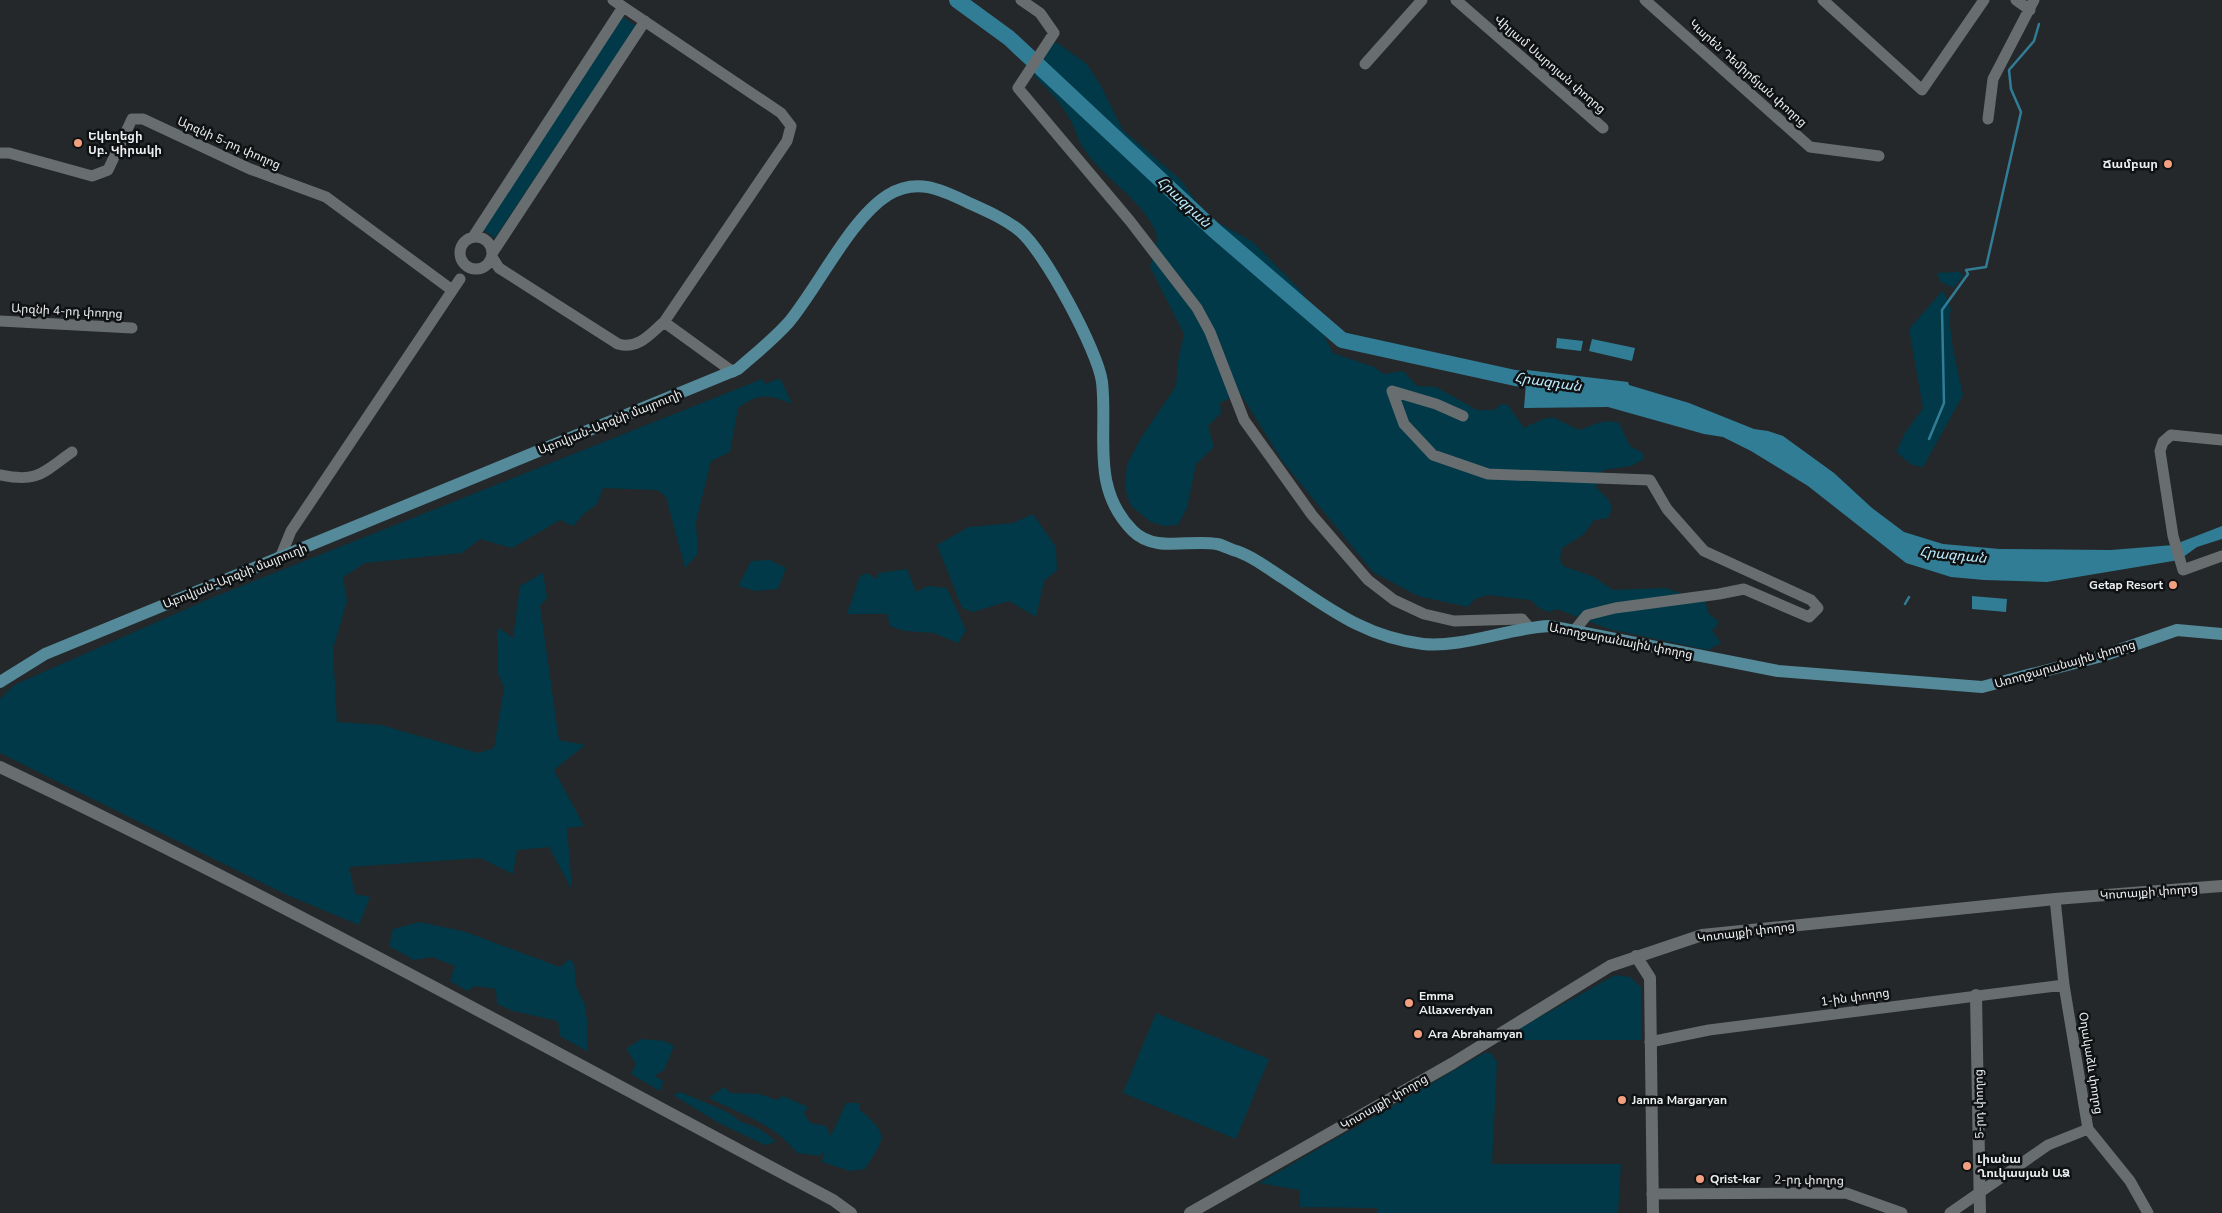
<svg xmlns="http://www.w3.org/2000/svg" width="2222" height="1213" font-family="'Nunito Sans','Noto Sans Armenian',sans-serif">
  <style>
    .green { fill: #013948 }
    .water { fill: #317d96 }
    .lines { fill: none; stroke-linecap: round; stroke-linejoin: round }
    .stream { stroke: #317d96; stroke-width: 2.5 }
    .river { stroke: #317d96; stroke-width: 16 }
    .minor { stroke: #686d6f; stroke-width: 11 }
    .tertiary { stroke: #686d6f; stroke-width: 12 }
    .secondary { stroke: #548a9a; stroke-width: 12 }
    .poi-dot { fill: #f2a07f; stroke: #0f1112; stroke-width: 2 }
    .labels { text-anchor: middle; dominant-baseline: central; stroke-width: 5; stroke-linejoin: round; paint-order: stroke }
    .street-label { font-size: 12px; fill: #eceff1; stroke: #0f1112 }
    .poi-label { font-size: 12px; font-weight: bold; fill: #eceff1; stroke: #0f1112; text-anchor: start }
    .water-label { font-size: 14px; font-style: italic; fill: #beecfe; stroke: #0f1112 }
  </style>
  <rect width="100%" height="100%" fill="#24282a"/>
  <path class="green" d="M623,17l13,9 -141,212 -13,-9z
    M1056,42l31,22 14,22 22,44 58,50 13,19 20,21 39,22 49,50 31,61 41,14 10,7 19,-3 14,15 19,1 41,23h17l7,-6 7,1 16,23c36,-17 23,-11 56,2 13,-5 25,-12 39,-7l11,23 13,7 1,6 -13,7 -28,4 -7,17 13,13 3,9 -4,9 -14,2 -10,14 -22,14 -2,11 3,7 31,11 19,13 52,-2 40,13 4,13 9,7 -1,5 -5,4 9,13 -13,7 -99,-21 -52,-20 -9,3 -9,-4 -8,-8 -43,-5 -13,4 -7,8 -50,-11 -45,-24 -90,-110 -43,-69 -20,10 1,10 -13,13 6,21 -18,17 -9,44 -9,17 -14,1 -13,-4 -20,-16 -6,-17 2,-25 14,-26 35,-52 2,-25 6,-27 -34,-67c3,-11 10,-27 5,-37 -16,-33 -51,-51 -71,-81 -6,-8 -8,-19 -13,-28 -9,-17 -23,-32 -37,-45l15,-28z
    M1958,272l6,3 -11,13 -13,-7 -3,-8z
    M1943,290l8,19 -2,10 4,30 10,46 -40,72 -11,-2 -16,-13 9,-19 18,-25 -14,-79z
    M762,379l4,5 12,-5 3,1 11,24c-22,-9 -33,-12 -54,4l-8,44 -19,9 -15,61 2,32 -13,14 -19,-71 -9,-7 -54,-2 -6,16 -12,9 -12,13 -13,-6 -48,28 -32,-9 -18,14 -97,10 -22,14 4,24 -14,48 4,73 44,3 97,28 16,-5 10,-60 -6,-15 -1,-46 16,11 7,-52 23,-13 4,25 -7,8 19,134 26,5 -31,25 30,56 -17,2 5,62 -23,-43 -32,3 -4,24 -33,-16 -131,9 6,27 15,3 -11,28 -74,-31 -285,-141v-54l14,-14 195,-86z
    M1033,514l23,33 1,23 -13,11 -8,36 -27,-16 -36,11 -11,-4 -25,-63 32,-18 44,-4z
    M770,560l16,8 -8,21 -23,2 -17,-5 13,-25z
    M907,569l9,23 12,-6 19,2 19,42 -8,13 -24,-10 -29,-2 -15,-5 -3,-12h-40l13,-38 7,-3 9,6 3,-6z
    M420,922l46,10 94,35 9,-8 5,4 2,23 9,19 3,24 -1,22 -27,-15 -2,-15 -45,-10 -16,-7 -1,-15 -21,-3 -8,5 -17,-10 5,-15 -23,-9 -18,3 -25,-14 4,-17z
    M1615,975l15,2 11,10 1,53h-131l-5,-4z
    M1156,1013l113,46 -33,80 -113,-46z
    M641,1039l24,2 9,5 -10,24 -10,6 10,5 -4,10 -29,-17 5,-10 -10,-15z
    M1484,1053h7l6,9 -5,102h129l-3,49h-241v-5l-77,-1 -1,-17 -40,-7z
    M724,1087l7,6 28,1 18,6 6,-4 25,11 -4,6 6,10 16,3 5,10 15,-33h14v7c31,26 24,28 5,59l-15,2 -28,-9 2,-11 -4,5 -23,-3c-25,-31 -53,-37 -88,-55z
    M680,1092c17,7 35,14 51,22 4,3 8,8 13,9 12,3 23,10 32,19l-11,3 -46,-22 -46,-28z"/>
  <path class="water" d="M1557,338l26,3 -2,10 -25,-3z
    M1592,339l43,9 -3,13 -43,-10z
    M1527,370l101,12 1,3 60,18 65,26 14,2 15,5 51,37 38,35 32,24 39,12 57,5 111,1 62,-5 49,-19v13l-25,8 -18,13 -132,22 -63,-2 -33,-3 -45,-14 -98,-77 -57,-35 -28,-14 -19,-3 -96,-27 -84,1z
    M1972,596l35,3 -1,13 -34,-3z"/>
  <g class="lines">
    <path class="stream" d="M1929,439l15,-36 -2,-93 26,-36 -2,-4 20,-3 35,-155 -10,-23 -2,-19 25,-29 5,-17
      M1905,604l4,-7"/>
    <path class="river" d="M957,0l52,38 205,192 128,110 173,38 32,4"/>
    <path class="minor" d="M1021,0l19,13 14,20 -36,55 112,133 67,87 13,24 34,88 68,95 56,65 26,20 30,14 30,7 68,-2 7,8
      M1456,0l147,128
      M1645,0l165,147 69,9
      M1823,0l99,90 62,-90
      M2016,0l14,10
      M1365,64l57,-64
      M1988,119l5,-40 41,-79
      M0,153h9l83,23 16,-6 24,-51h11l107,50 76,28 126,93
      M460 253a16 16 0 1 1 32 0a16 16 0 1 1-32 0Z
      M473,237l150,-230
      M493,252l152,-231
      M492,257l7,11 119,76c20,6 32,-10 46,-22l123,-181 4,-15 -10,-13 -168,-113
      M0,321l132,7
      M664,322l69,50
      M1463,416l-27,-12 -44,-13 12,33 29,31 55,19 162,6 17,29 37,42 107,49 7,8 -9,9 -65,-28 -25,5 -104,14 -28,7 -13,16
      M2222,440l-51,-5 -8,7 -3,9 13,85 10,34 39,-14
      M0,475c38,8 42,-2 72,-23
      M280,558l11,-27 169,-252
      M2055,899l9,86 24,144 42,52 18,32
      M1650,1042l59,-12 355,-45
      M1652,1194l194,-1 56,20
      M1950,1213l98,-68 40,-16"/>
    <path class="tertiary" d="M0,767c283,134 557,287 833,433l18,13
      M1636,956l14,22 3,235
      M1976,995l4,218
      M1190,1213l263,-150 157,-97 92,-31 353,-36 167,-13"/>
    <path class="secondary" d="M0,682l45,-28 693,-285c17,-15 36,-30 51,-47 29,-35 62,-104 99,-127 29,-18 54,-5 81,8 18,8 36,16 51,28 24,20 78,120 82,151 6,53 -12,106 31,149 22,22 57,8 84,13 5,1 11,4 16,6 18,5 34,18 50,28 47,31 82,59 140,66 39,4 86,-16 126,-18l229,45 204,16 120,-31 75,-26 45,4"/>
  </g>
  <g class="poi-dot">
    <circle cx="78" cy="143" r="5"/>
    <circle cx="2168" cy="164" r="5"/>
    <circle cx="2173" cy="585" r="5"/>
    <circle cx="1409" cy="1003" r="5"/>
    <circle cx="1418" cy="1034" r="5"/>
    <circle cx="1622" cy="1100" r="5"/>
    <circle cx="1967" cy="1166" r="5"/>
    <circle cx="1700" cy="1179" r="5"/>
  </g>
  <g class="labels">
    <g class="street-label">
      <text transform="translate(1550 64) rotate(41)">Վիլյամ Սարոյան փողոց</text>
      <text transform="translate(1748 73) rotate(42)">Կարեն Դեմիրճյան փողոց</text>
      <text transform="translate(229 143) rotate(24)">Արզնի 5-րդ փողոց</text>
      <text transform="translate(67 311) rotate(3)">Արզնի 4-րդ փողոց</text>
      <text transform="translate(610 422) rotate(-22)">Աբովյան-Արզնի մայրուղի</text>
      <text transform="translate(235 576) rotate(-22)">Աբովյան-Արզնի մայրուղի</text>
      <text transform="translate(1621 641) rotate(11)">Առողջարանային փողոց</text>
      <text transform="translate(2065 664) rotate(-16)">Առողջարանային փողոց</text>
      <text transform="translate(2149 892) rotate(-4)">Կոտայքի փողոց</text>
      <text transform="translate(1746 932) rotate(-7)">Կոտայքի փողոց</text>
      <text transform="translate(1855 997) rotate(-8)">1-ին փողոց</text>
      <text transform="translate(2091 1063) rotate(81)">Օղակաձև փողոց</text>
      <text transform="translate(1384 1102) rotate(-30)">Կոտայքի փողոց</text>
      <text transform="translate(1979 1104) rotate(-91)">5-րդ փողոց</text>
      <text transform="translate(1809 1180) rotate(1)">2-րդ փողոց</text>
    </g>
    <g class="poi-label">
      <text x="88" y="136">Եկեղեցի<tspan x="88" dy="14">Սբ. Կիրակի</tspan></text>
      <text x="2158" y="164" text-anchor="end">Ճամբար</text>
      <text x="2163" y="585" text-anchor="end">Getap Resort</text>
      <text x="1419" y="996">Emma<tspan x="1419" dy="14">Allaxverdyan</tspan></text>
      <text x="1428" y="1034">Ara Abrahamyan</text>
      <text x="1632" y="1100">Janna Margaryan</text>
      <text x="1977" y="1159">Լիանա<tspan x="1977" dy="14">Ղուկասյան ԱՁ</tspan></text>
      <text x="1710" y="1179">Qrist-kar</text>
    </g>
    <g class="water-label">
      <text transform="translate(1184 202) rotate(43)">Հրազդան</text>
      <text transform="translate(1548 382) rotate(8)">Հրազդան</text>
      <text transform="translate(1953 555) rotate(6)">Հրազդան</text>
    </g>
  </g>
</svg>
